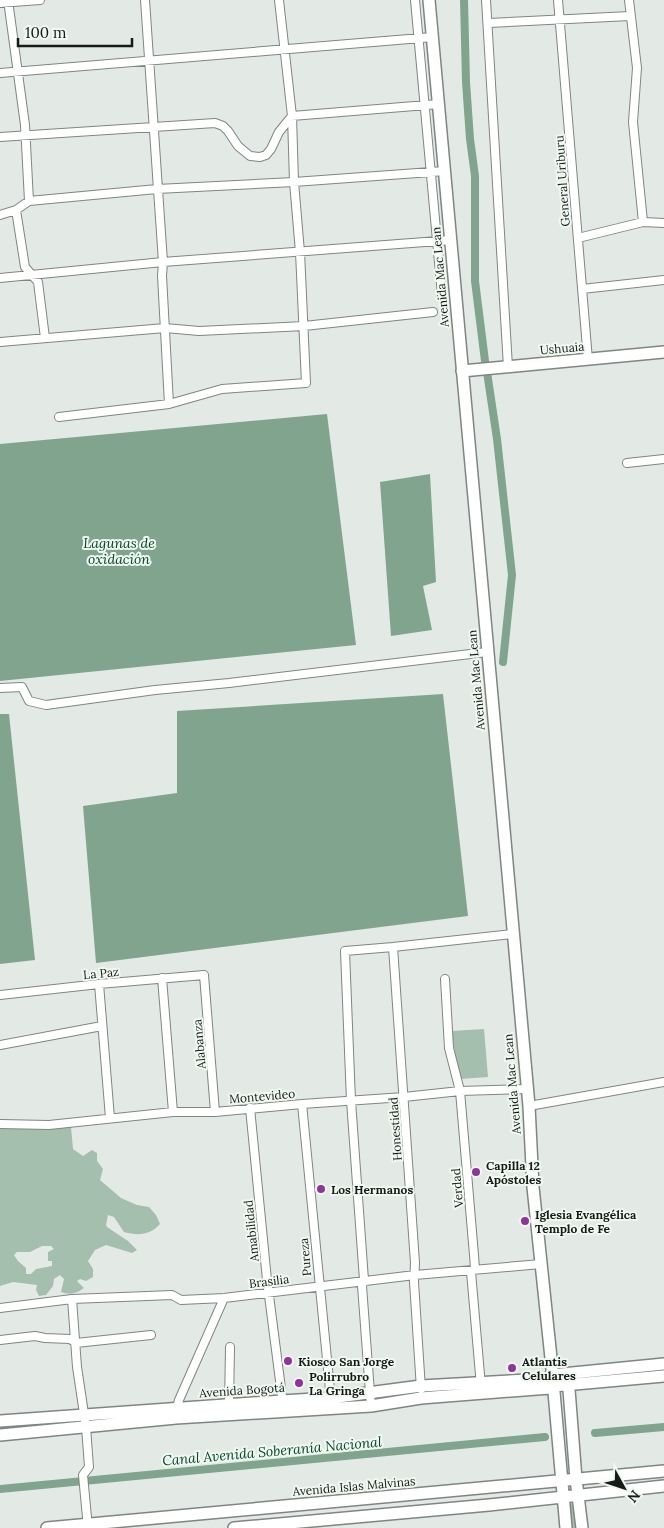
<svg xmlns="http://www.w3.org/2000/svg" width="664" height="1528" font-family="Lora,serif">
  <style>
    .green { fill: #a4bfae; fill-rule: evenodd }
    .water { fill: #80a48e }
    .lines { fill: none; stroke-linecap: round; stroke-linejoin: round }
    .canal { stroke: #80a48e; stroke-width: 8 }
    .street-casing { stroke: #7f8681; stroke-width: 10 }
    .secondary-casing { stroke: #7f8681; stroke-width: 14 }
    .street { stroke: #fff; stroke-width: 8 }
    .secondary { stroke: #fff; stroke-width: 11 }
    .poi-dot { fill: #8f339d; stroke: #f0f8f2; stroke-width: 2 }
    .labels { text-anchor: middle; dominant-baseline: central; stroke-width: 4; stroke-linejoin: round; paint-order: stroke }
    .street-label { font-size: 12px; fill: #181a18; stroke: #f0f8f2 }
    .poi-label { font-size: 12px; font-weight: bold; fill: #181a18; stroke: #f0f8f2; text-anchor: start }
    .water-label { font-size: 14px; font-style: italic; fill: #044729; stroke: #f0f8f2 }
  </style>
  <rect width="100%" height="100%" fill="#e3eae5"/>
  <path class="green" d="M484,1029l4,48 -28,2 -9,-48z
    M71,1127l2,22 10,7 9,-6 5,3v8l6,8 -3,11 21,18 16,7 12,2 7,8 4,9c-10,11 -21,12 -36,8l-10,-15 -6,-2 -2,10 1,2 21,14 9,9 -5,3 -26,-8 -11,5 -7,11 5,8v8l-7,4 -6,-2 -3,2 7,7c-8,6 -14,7 -23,4l3,-13 -4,-4 -6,4 -1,7 -7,9 -7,1 -3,-6 1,-5 -24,-3 -13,4v-158zM42,1246h9l3,3 -6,3v9h4v5l-16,3 -5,5h-5v-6l-8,-7 -4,-6 3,-3h13z
    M79,1420l-1,4 -67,6 -1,-6z
    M570,1504h6l2,24h-6z"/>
  <path class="water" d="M327,414l29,231 -356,36v-237z
    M430,474l6,108 -13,4 9,44 -41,6 -11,-154z
    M443,694l25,222 -372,47 -13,-157 94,-13v-82z
    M0,714h9l26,246 -35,4z"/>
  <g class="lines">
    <path class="canal" d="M464,0l2,82 4,57 5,37v105l10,80
      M487,372l10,67 15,136 -9,87
      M595,1433l69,-6
      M0,1489l545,-52"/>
    <g class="street-casing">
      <path id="street" d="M8,0l17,125 4,76
        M145,0l18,262 -1,14 7,128
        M415,0l27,295
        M486,0l22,367
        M558,0l30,360
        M629,0l8,68 -4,54 10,100
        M0,3l40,-3
        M489,23l141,-7
        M0,73l433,-36
        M0,137l215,-14 8,3 5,5 10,15 12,10 10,1 6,-2 5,-6 8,-17 13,-16 147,-12
        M16,210l9,57 13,15 7,56
        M0,215l16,-5 13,-9 128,-12 137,-7 151,-11
        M578,238l65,-16 21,1
        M0,278l163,-16 288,-22
        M582,289l82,-9
        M0,342l165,-14 34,3 105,-5 129,-14
        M59,417l110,-13 53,-15 84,-6 -6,-131 -6,-70 -2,-66 -13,-116
        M627,463l37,-4
        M0,688l22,-1 7,14 17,4 109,-15 74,-7 258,-31
        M393,947l22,316 -1,19 7,107
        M162,978l11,134
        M445,979l4,69 11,43 14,164 1,14 -4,3 10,114
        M99,984l11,134
        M0,995l99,-11 105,-9 11,137
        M0,1045l102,-19
        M302,1104l29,296
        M529,1106l135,-24
        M250,1108l17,172 16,124
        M0,1124l49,1 124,-13h42l87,-8 102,-7 56,-6 67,-2
        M72,1299l5,68 9,60 3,40 -6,8 5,53
        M0,1308l72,-9 100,-4 9,5 43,-2 191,-23 126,-11
        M0,1340l35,-4 10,2 25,1 6,4 75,-8
        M229,1405l1,-58
        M371,1406l-9,-120 2,-6 -13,-179 -6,-150 48,-4 120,-13
        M176,1411l3,-11 45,-102"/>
    </g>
    <g class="secondary-casing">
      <path id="secondary" d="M429,0l100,1106 4,81 18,171 15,170
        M462,371l202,-19
        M568,1377l8,102 6,49
        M0,1421l282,-20 48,-3 91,-12 125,-7 6,-4 112,-11
        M0,1435l176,-17 195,-12 50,-8 129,-10 3,-2 111,-10
        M47,1528l617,-57
        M234,1528l255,-23 175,-19"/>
    </g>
    <use href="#street" class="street"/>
    <use href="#secondary" class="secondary"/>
  </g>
  <g class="poi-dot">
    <circle cx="476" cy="1172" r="5"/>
    <circle cx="321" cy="1189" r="5"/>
    <circle cx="525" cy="1221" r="5"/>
    <circle cx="288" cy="1361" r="5"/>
    <circle cx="512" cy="1368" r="5"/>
    <circle cx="299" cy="1383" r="5"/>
  </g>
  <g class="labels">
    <g class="street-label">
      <text transform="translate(562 181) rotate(-94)">General Uriburu</text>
      <text transform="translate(440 277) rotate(-95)">Avenida Mac Lean</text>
      <text transform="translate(562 348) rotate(-5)">Ushuaia</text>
      <text transform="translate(476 680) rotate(-95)">Avenida Mac Lean</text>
      <text transform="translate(101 973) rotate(-6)">La Paz</text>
      <text transform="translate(199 1044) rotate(-95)">Alabanza</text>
      <text transform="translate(512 1084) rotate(-95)">Avenida Mac Lean</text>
      <text transform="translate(262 1096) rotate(-5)">Montevideo</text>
      <text transform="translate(395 1129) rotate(-94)">Honestidad</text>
      <text transform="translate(457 1188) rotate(-95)">Verdad</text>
      <text transform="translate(251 1231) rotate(-96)">Amabilidad</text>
      <text transform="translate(305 1257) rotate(-95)">Pureza</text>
      <text transform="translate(269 1281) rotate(-7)">Brasilia</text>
      <text transform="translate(242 1390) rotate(-4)">Avenida Bogotá</text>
      <text transform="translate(354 1486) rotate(-5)">Avenida Islas Malvinas</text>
    </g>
    <g class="poi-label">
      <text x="486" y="1165">Capilla 12<tspan x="486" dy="14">Apóstoles</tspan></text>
      <text x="331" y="1189">Los Hermanos</text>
      <text x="535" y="1214">Iglesia Evangélica<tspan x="535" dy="14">Templo de Fe</tspan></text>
      <text x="298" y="1361">Kiosco San Jorge</text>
      <text x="522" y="1361">Atlantis<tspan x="522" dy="14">Celulares</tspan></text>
      <text x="309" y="1376">Polirrubro<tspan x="309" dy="14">La Gringa</tspan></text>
    </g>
    <g class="water-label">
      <text x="119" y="543">Lagunas de<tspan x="119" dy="16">oxidación</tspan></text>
      <text transform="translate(272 1451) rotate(-5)">Canal Avenida Soberanía Nacional</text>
    </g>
  </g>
  <g transform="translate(624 1488) rotate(130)" stroke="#f0f8f2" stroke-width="4" paint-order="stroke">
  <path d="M0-4L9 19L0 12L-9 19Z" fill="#181a18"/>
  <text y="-8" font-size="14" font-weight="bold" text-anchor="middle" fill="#181a18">N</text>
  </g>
  <path d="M18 38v8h114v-8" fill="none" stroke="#181a18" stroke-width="2.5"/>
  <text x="25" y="38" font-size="15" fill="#181a18" stroke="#f0f8f2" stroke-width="4" paint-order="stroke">100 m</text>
</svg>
